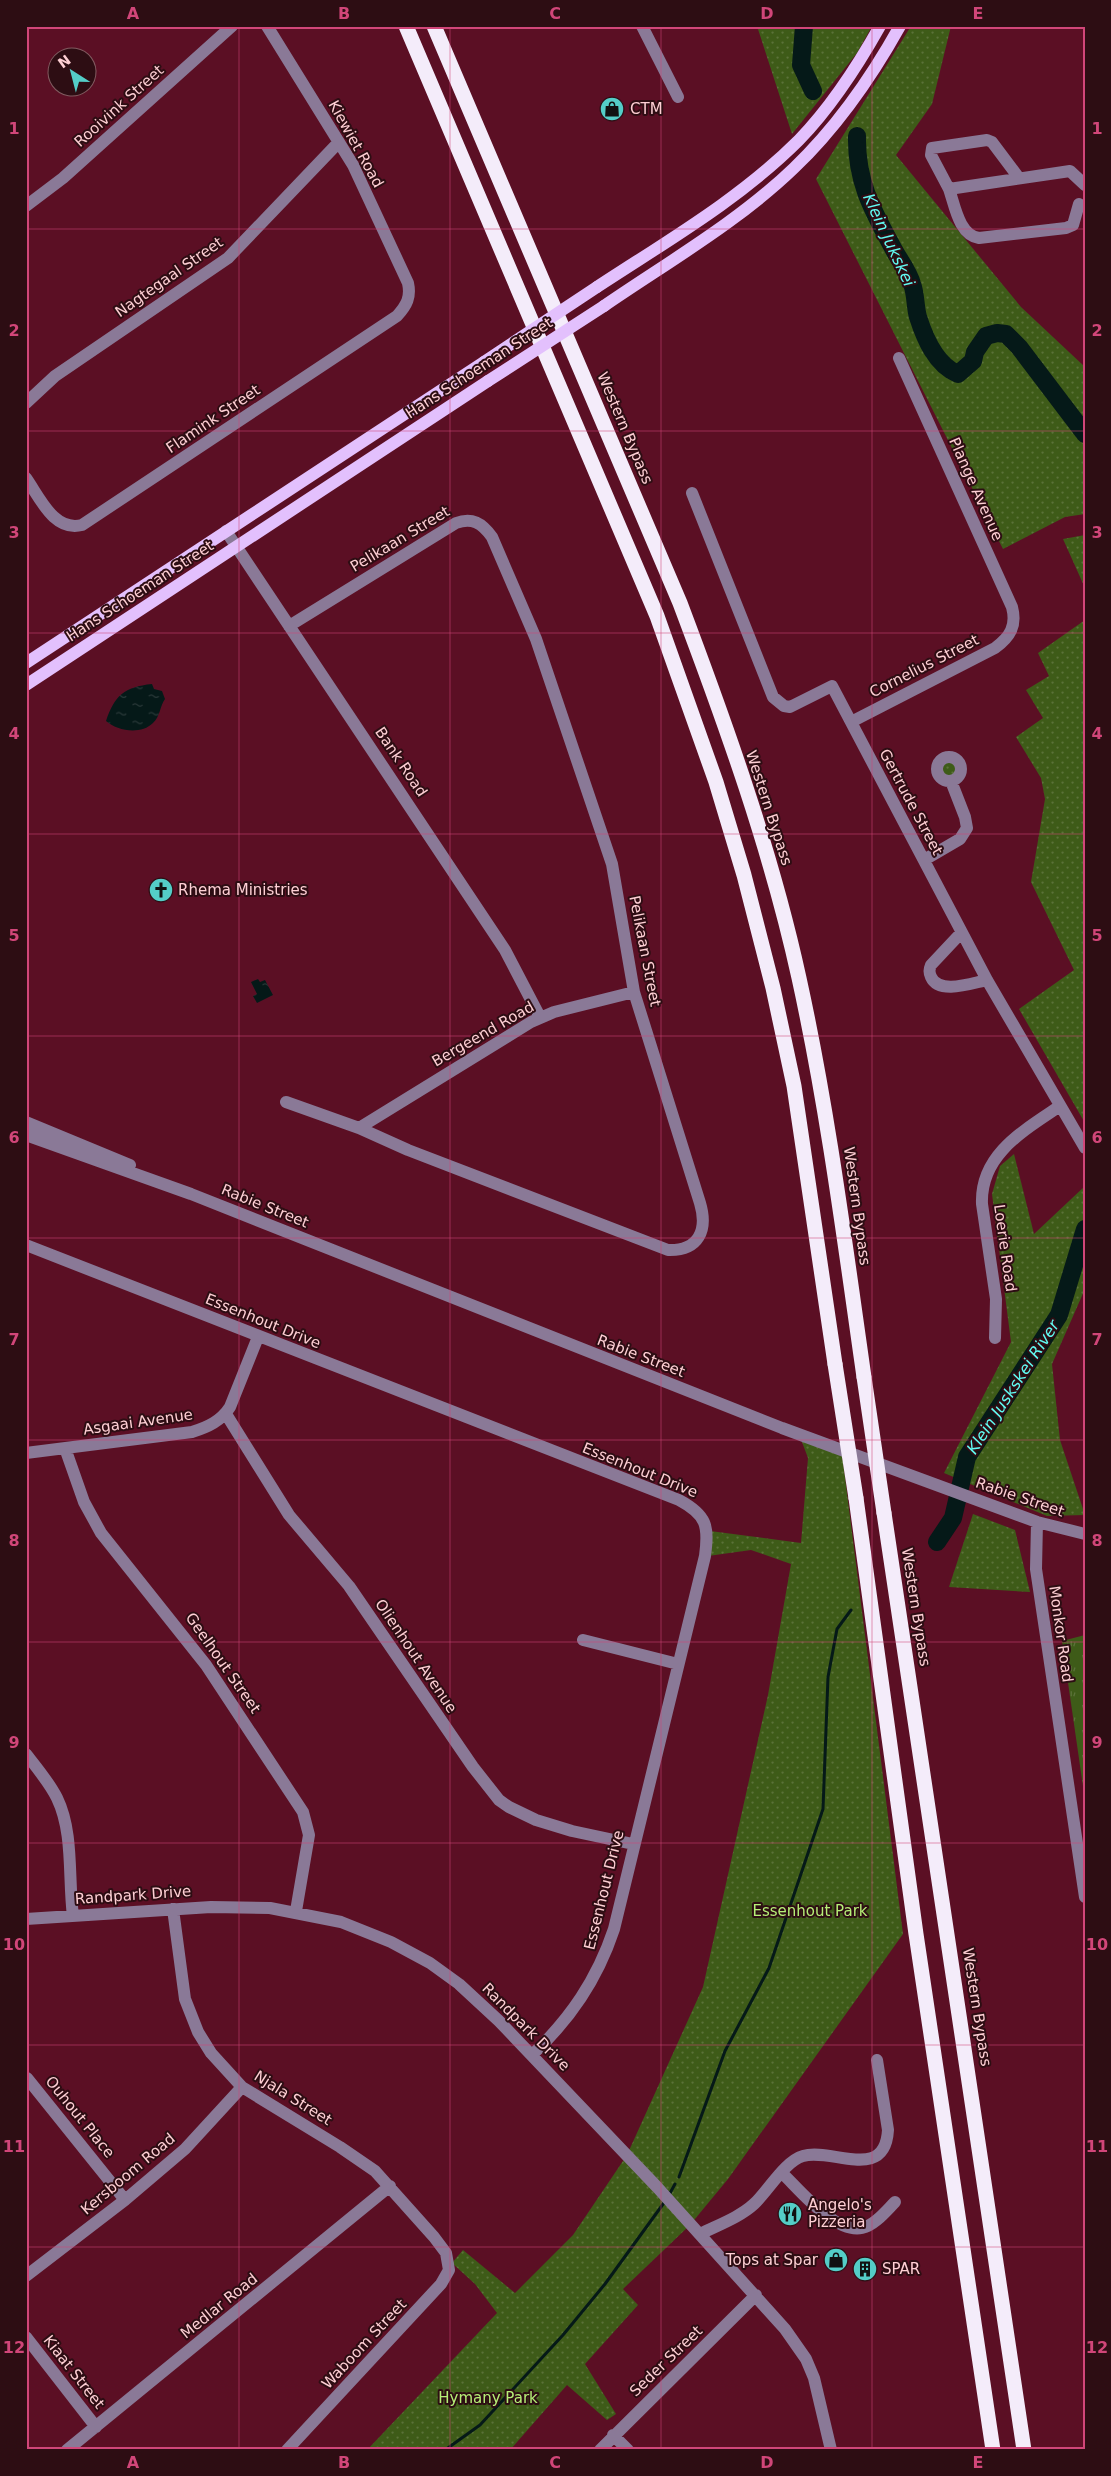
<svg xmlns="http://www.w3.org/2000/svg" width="1111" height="2476" font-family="'DejaVu Sans',sans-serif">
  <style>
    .grass { fill: url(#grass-tufts) }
    .park { fill: url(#park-dots) }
    .water { fill: url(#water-ripples) }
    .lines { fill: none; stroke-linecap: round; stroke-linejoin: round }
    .stream { stroke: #051918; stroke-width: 3 }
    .river { stroke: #051918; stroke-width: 18 }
    .minor { stroke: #8a7997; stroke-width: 12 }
    .major { stroke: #e3c0fd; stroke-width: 12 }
    .highway { stroke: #f4ecfa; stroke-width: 15 }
    .major-bridge { stroke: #e3c0fd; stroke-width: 12 }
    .highway-bridge { stroke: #f4ecfa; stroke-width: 15 }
    .grid { fill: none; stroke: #d14679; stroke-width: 1; stroke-opacity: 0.55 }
    .labels { text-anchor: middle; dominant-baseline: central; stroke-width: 4; stroke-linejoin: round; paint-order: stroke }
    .street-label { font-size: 15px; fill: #fecfd4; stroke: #2d0d13 }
    .poi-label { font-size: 15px; fill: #fecfd4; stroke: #2d0d13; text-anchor: start }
    .park-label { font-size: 15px; fill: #b6ef77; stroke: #2d0d13 }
    .water-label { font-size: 16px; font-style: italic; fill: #61fbf3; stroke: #2d0d13 }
    .neatline { fill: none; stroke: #d14679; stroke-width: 2 }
    .grid-label { font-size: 16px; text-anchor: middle; font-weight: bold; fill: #d14679 }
  </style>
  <defs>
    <pattern id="grass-tufts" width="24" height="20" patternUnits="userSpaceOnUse" patternTransform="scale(1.25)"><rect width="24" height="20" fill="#3e5b18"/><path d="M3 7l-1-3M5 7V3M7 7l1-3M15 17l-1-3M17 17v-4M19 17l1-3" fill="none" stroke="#5b7239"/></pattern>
    <pattern id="park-dots" width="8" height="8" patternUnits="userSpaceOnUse" patternTransform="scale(1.25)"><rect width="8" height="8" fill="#3e5b18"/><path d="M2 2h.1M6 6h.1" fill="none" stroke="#5b7239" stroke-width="1.8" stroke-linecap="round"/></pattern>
    <pattern id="water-ripples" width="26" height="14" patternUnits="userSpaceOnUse" patternTransform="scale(1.25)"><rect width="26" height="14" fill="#051918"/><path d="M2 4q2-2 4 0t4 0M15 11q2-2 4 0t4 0" fill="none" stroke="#2a3939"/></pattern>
  </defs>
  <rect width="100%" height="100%" fill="#5b0f24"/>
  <path class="grass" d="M1085,1635v165l-23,-159z"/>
  <path class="park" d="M757,26h115l-15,27 -65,81z
    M911,26h40l-19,78 -36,51 125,152 64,60v147l-20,3 -62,32 -187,-370z
    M1085,535v53l-22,-49z
    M1085,620v503l-66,-114 55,-39 -43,-88 14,-83 -4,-21 -25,-41 27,-19 -17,-28 23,-14 -11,-23z
    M940 769a9 9 0 1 1 18 0a9 9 0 1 1-18 0Z
    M1014,1154l20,80 51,-48v103l-33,75 8,76 25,75 -38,1 -103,-43 67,-131 -19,-148 8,-28z
    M799,1434l42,12 62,488 -175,245 -38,46 -67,64 15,16 -53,59 31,50 -9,6 -40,-35 -57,65h-143l130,-137 -22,-29 -23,-21 11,-13 52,43 58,-58 54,-80 76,-168 65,-292 23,-131 -40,-14 -43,6 2,-25 91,12 7,-85z
    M973,1514l42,16 15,62 -81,-5z"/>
  <path class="water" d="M152,684l2,5 8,2 3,8c-5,7 -5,18 -12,24 -12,12 -36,8 -47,-2 9,-26 18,-34 46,-37z
    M258,979l2,3 5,-2 8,15 -16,8 -4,-7 4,-2 -6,-12z"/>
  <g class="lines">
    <path class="stream" d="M679,2177l46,-126 44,-83 54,-159 5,-132 9,-48 14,-19
      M669,2195l6,-11
      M445,2450l35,-25 83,-90 42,-51 61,-84"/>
    <path class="river" d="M804,26l-3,39 12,26
      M857,136c-1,46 16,75 37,114 6,11 15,22 18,34 4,10 3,23 6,33 7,22 18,48 40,57l15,-13 2,-9 11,-16 11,-3 9,1 13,13 66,87
      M937,1542l16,-24 14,-61 92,-142 26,-86"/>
    <path class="minor" d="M642,26l36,71
      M1019,178l-27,-36 -5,-2 -55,8 -1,7 18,34 121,-18 15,14
      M949,189c6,17 10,46 30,49l87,-10 7,-3 6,-21
      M26,206l37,-28 169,-152
      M26,403l29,-27 173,-118 111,-116
      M26,478c14,20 28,54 56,47l315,-209c10,-11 14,-19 11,-33l-55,-118 -86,-139
      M692,493l81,204 11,9 6,1 42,-21 155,294 98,168
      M226,531l279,419 35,67
      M851,722l144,-74c15,-11 22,-22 17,-41l-113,-249
      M937 769a12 12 0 1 1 24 0a12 12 0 1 1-24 0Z
      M924,860l36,-21 7,-11 -2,-11 -14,-36
      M961,933l-30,32c-2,5 -2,7 0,12 8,18 41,6 56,3
      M286,1102l73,26 49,22 260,100c31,1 40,-20 32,-47l-66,-211 -22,-128 -76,-225 -44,-102c-10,-14 -20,-20 -36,-14l-167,103
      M26,1122l104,43
      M359,1128l172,-106 23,-10 80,-20
      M26,1135l165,59 591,234 255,94 48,12
      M26,1245l653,255c28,15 30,26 26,56l-91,373c-17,51 -44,90 -82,126
      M995,1338l1,-39 -14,-95c-2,-49 41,-73 78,-98
      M226,1414l63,101 60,71 124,181 26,33 10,7 27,13 36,11 61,13
      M65,1448l19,54 17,31 105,132 97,147 6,23 -13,76
      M26,1453l166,-21c16,-5 29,-11 38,-25l28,-70
      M1037,1522l-1,47 49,328
      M583,1640l95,24
      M26,1754c11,14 23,28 31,44 17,35 11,80 16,118
      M173,1909l12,90 13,33 13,21 31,34 98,60 35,24 59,66 12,16 3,17 -8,14 -154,166
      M26,1919l185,-12 59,1 71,14 50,20 39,21 29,21 40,37 158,166 128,142 21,30 8,19 17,72
      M27,2078l98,122
      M782,2173c17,16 53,61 80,55 13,-3 24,-17 33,-26
      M700,2234c18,-9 40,-17 54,-30 14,-13 31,-43 49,-48 28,-9 82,27 85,-26l-11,-70
      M26,2276l99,-76 60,-51 57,-62
      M26,2337l70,90
      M613,2435l15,15
      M67,2450l323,-264
      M600,2450l156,-155"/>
    <path class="major" d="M597,287c70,-46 143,-88 202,-147 33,-34 58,-73 81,-114
      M604,306c64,-44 134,-84 190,-138 43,-41 77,-90 106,-142
      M26,663l458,-301
      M26,685l462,-304"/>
    <path class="highway" d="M406,26l251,590 59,166 28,93 29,113 21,98 41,278
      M434,26l246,577c46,122 91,247 119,375 29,132 46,266 65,399
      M856,1498l60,436 77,516
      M884,1513l140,937"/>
    <path class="major-bridge" d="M484,362l113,-75
      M488,381l116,-75"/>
    <path class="highway-bridge" d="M835,1364l21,134
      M864,1377l20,136"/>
  </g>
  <path class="grid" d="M239,26v2424M450,26v2424M661,26v2424M872,26v2424M26,229h1059M26,431h1059M26,633h1059M26,834h1059M26,1036h1059M26,1238h1059M26,1440h1059M26,1642h1059M26,1843h1059M26,2045h1059M26,2247h1059"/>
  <defs>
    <g id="shop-disc" transform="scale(1.25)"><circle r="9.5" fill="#54cdc7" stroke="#2d0d13"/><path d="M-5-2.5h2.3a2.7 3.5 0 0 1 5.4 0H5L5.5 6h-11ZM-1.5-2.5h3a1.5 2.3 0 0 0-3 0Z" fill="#111"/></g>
    <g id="church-disc" transform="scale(1.25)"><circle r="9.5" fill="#54cdc7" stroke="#2d0d13"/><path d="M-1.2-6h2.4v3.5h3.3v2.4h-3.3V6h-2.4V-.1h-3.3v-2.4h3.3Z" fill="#111"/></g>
    <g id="restaurant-disc" transform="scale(1.25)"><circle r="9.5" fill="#54cdc7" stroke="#2d0d13"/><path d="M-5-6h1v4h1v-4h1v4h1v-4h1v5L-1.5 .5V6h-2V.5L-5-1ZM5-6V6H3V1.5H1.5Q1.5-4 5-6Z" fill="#111"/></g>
    <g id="building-disc" transform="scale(1.25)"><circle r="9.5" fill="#54cdc7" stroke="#2d0d13"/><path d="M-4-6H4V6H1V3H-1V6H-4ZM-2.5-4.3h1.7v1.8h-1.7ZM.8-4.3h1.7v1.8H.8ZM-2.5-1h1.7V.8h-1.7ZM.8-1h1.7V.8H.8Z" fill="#111"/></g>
  </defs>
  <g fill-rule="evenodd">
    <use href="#shop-disc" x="612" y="109"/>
    <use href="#church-disc" x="161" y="890"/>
    <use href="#restaurant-disc" x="790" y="2214"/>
    <use href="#shop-disc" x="836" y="2260"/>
    <use href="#building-disc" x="865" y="2269"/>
  </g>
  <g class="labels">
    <g class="street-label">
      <text transform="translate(119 106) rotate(-42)">Rooivink Street</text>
      <text transform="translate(356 144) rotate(61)">Kiewiet Road</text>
      <text transform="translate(169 277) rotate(-35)">Nagtegaal Street</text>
      <text transform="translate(479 368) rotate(-33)">Hans Schoeman Street</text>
      <text transform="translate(213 419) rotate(-34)">Flamink Street</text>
      <text transform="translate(625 428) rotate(67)">Western Bypass</text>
      <text transform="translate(976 489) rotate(66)">Plange Avenue</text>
      <text transform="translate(400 539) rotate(-31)">Pelikaan Street</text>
      <text transform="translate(140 591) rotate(-33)">Hans Schoeman Street</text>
      <text transform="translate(924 666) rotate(-27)">Cornelius Street</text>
      <text transform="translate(401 762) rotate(56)">Bank Road</text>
      <text transform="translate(911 802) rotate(62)">Gertrude Street</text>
      <text transform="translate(769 808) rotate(72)">Western Bypass</text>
      <text transform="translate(645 951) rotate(79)">Pelikaan Street</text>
      <text transform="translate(483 1034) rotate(-30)">Bergeend Road</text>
      <text transform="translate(265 1206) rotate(22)">Rabie Street</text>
      <text transform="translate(857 1206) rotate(82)">Western Bypass</text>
      <text transform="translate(1005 1248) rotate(82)">Loerie Road</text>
      <text transform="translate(263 1321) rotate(22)">Essenhout Drive</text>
      <text transform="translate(641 1356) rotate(21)">Rabie Street</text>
      <text transform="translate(138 1422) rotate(-8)">Asgaai Avenue</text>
      <text transform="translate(640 1470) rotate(22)">Essenhout Drive</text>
      <text transform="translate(1020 1497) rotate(19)">Rabie Street</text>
      <text transform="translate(916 1607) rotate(81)">Western Bypass</text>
      <text transform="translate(1061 1634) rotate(82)">Monkor Road</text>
      <text transform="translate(416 1656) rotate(56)">Olienhout Avenue</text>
      <text transform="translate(223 1663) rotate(55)">Geelhout Street</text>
      <text transform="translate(604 1890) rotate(-76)">Essenhout Drive</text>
      <text transform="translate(133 1895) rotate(-4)">Randpark Drive</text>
      <text transform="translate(977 2007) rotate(81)">Western Bypass</text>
      <text transform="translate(526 2027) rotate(45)">Randpark Drive</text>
      <text transform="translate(293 2098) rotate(32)">Njala Street</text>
      <text transform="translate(80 2117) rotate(51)">Ouhout Place</text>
      <text transform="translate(128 2174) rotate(-40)">Kersboom Road</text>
      <text transform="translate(219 2306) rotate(-39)">Medlar Road</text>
      <text transform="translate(364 2344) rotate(-47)">Waboom Street</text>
      <text transform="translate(666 2361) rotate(-44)">Seder Street</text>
      <text transform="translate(74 2372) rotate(52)">Kiaat Street</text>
    </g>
    <g class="poi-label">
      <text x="630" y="109">CTM</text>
      <text x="178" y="890">Rhema Ministries</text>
      <text x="808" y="2205">Angelo's<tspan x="808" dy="17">Pizzeria</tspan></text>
      <text x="818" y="2260" text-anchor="end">Tops at Spar</text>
      <text x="882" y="2269">SPAR</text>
    </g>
    <g class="park-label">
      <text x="810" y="1911">Essenhout Park</text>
      <text x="488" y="2398">Hymany Park</text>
    </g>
    <g class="water-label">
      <text transform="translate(889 240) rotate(65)">Klein Jukskei</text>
      <text transform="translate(1013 1387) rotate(-57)">Klein Juskskei River</text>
    </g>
  </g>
  <rect width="1111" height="2476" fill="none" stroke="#2d0d13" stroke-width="55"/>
  <g transform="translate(72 72) rotate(324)"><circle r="24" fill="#2d0d13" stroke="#815b60"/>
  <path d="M0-4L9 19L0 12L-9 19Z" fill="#54cdc7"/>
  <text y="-8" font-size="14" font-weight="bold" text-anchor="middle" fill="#fecfd4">N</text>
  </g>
  <rect x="28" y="28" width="1056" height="2420" class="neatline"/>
  <g class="grid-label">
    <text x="133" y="19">A</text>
    <text x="344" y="19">B</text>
    <text x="555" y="19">C</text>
    <text x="767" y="19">D</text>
    <text x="978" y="19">E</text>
    <text x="14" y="134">1</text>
    <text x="1097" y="134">1</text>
    <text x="14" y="336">2</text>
    <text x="1097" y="336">2</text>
    <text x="14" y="538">3</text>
    <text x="1097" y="538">3</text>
    <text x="14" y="739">4</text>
    <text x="1097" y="739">4</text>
    <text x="14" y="941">5</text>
    <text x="1097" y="941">5</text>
    <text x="14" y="1143">6</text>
    <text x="1097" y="1143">6</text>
    <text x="14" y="1345">7</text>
    <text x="1097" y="1345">7</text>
    <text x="14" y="1546">8</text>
    <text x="1097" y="1546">8</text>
    <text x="14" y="1748">9</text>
    <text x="1097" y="1748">9</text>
    <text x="14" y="1950">10</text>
    <text x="1097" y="1950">10</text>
    <text x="14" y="2152">11</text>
    <text x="1097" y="2152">11</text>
    <text x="14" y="2353">12</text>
    <text x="1097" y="2353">12</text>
    <text x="133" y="2468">A</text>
    <text x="344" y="2468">B</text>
    <text x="555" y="2468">C</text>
    <text x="767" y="2468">D</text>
    <text x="978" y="2468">E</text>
  </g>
</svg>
